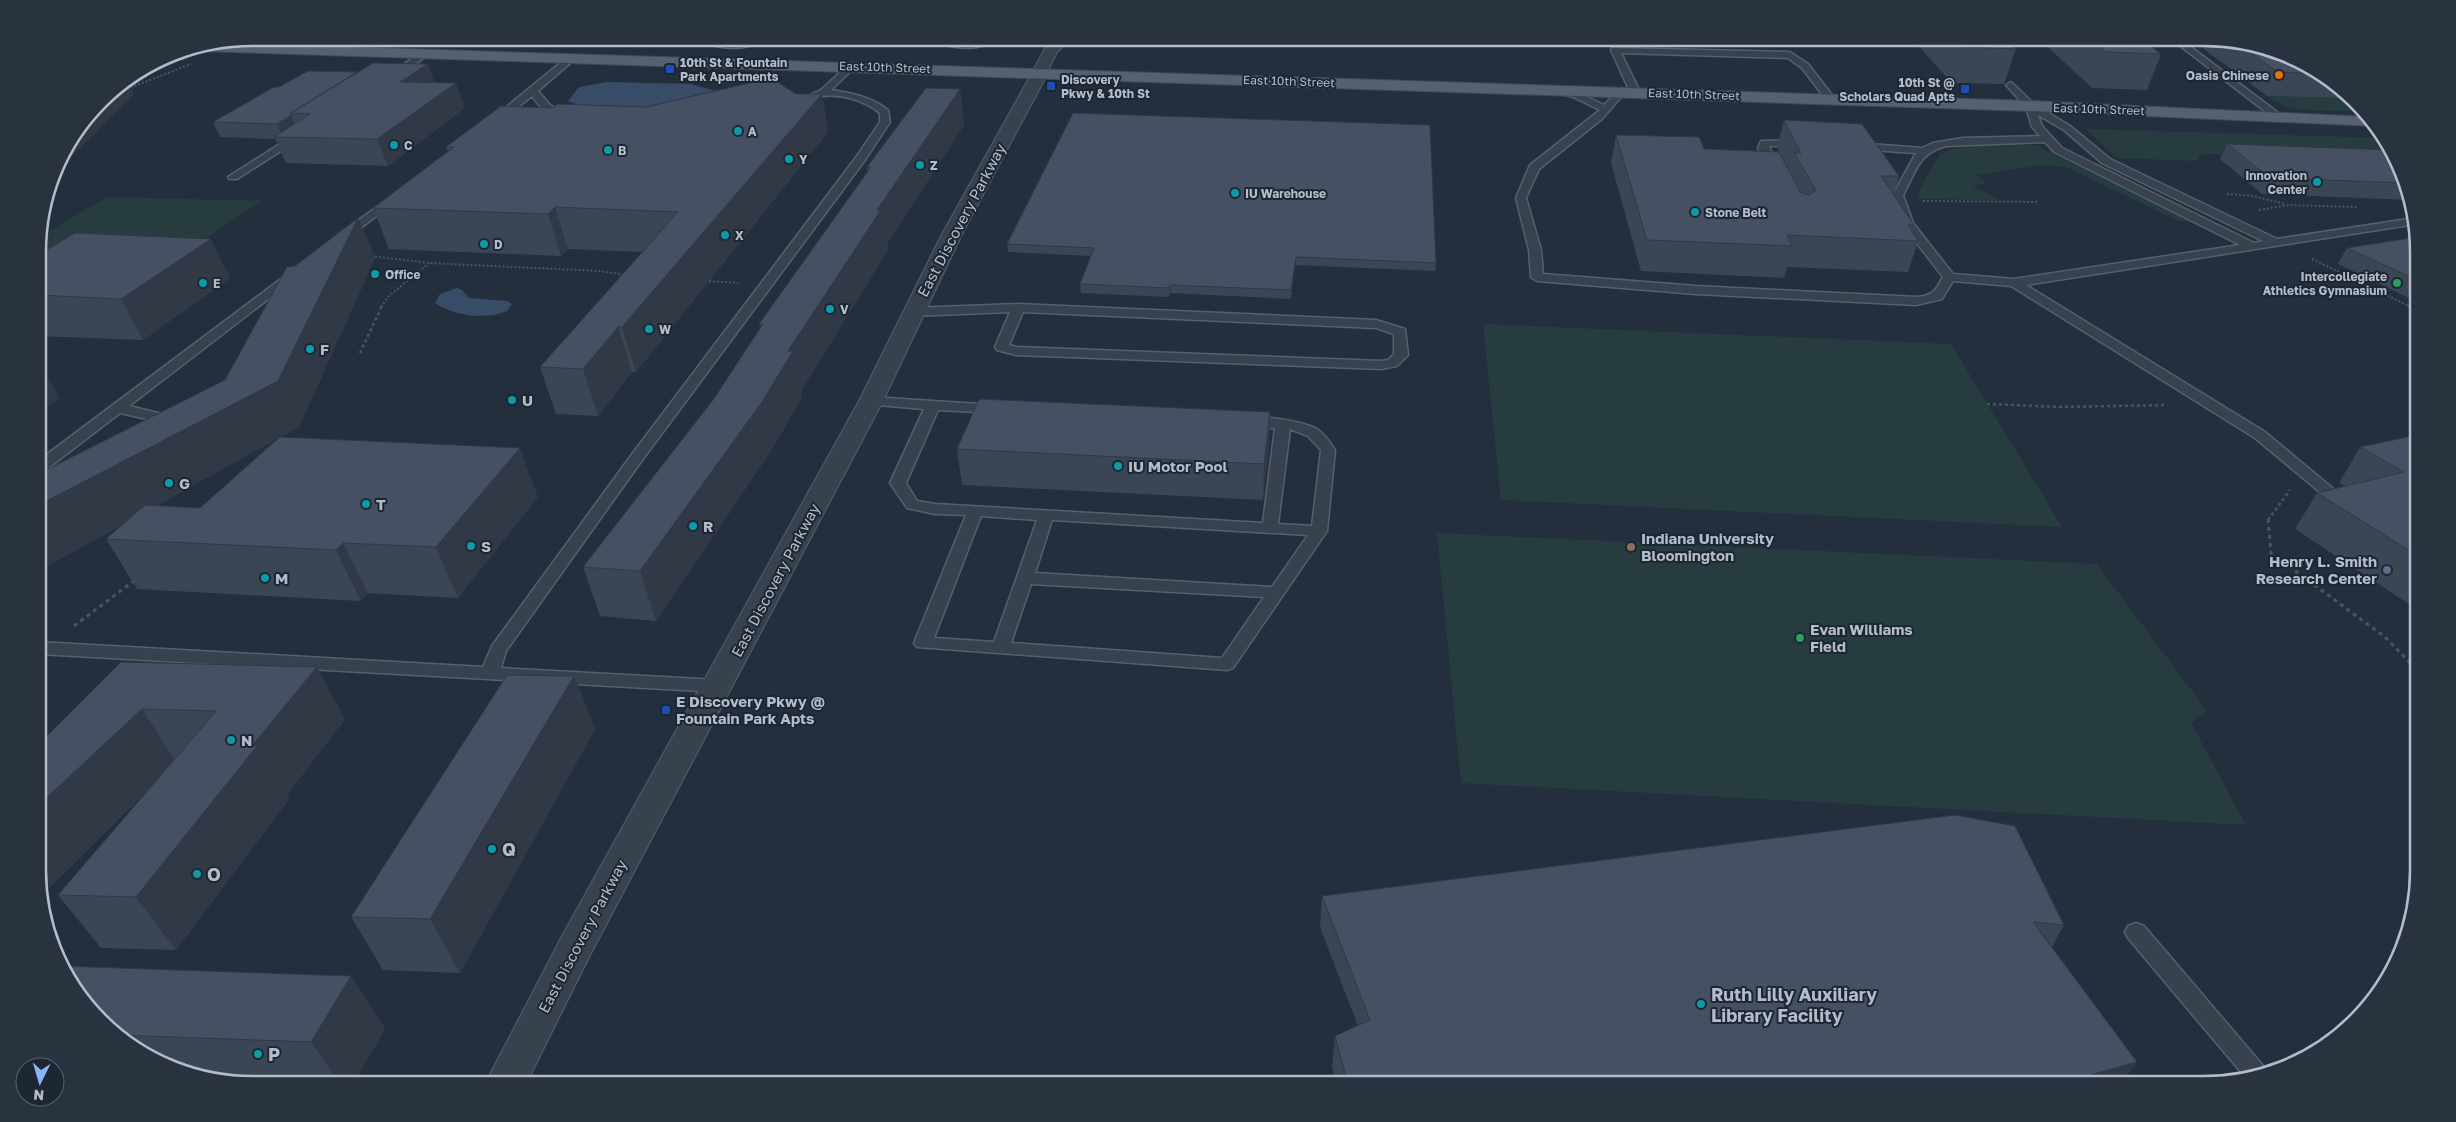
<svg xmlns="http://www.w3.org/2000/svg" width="2456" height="1122" font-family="'Golos Text',sans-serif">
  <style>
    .green { fill: #263c3f }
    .water { fill: #394c67 }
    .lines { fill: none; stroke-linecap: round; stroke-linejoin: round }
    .service-casing { stroke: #565f6c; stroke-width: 3 }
    .minor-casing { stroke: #565f6c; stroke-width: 2 }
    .tertiary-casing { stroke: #565f6c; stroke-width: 2 }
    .primary-casing { stroke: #414a57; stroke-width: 2 }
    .path-far2 { stroke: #44595c; stroke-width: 2; stroke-dasharray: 2 2; stroke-linecap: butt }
    .path-far1 { stroke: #44595c; stroke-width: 2.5; stroke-dasharray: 3 3; stroke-linecap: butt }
    .path { stroke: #44595c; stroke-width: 3; stroke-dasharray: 4 4; stroke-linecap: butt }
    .service { fill: #38414e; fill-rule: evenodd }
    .minor { fill: #38414e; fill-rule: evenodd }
    .tertiary { fill: #38414e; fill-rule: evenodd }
    .primary { fill: #56606e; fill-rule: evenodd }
    .wall { fill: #3b4654; fill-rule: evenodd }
    .shaded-wall { fill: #303945 }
    .building { fill: #455162; stroke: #303945 }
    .transit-dot { fill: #1a4fb4; stroke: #1d2633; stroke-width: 2 }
    .food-dot { fill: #e8710a; stroke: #1d2633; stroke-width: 2 }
    .culture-dot { fill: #0f9aa8; stroke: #1d2633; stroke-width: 2 }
    .leisure-dot { fill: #2e9e5b; stroke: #1d2633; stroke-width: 2 }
    .education-dot { fill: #8d6e63; stroke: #1d2633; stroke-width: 2 }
    .service-dot { fill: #5c6f8a; stroke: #1d2633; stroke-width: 2 }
    .labels { text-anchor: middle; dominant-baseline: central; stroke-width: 4; stroke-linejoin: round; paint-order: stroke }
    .far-poi-label { font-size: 12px; font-weight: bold; fill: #b4bcc9; stroke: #1d2633; text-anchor: start }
    .far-street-label { font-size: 12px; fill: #b4bcc9; stroke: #1d2633 }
    .street-label { font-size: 15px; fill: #b4bcc9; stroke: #1d2633 }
    .poi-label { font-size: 15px; font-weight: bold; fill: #b4bcc9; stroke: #1d2633; text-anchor: start }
    .near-poi-label { font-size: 18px; font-weight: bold; fill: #b4bcc9; stroke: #1d2633; text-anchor: start }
    .rim { fill: none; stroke: #b4bcc9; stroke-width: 2.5 }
  </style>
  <rect width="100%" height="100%" fill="#242f3e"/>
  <path class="green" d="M2267,96l84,2 13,13c-31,-1 -71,5 -97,-15z
    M2086,129l298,9 10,18 -159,3 -16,-5h-18l-4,7 -81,-3z
    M2038,145l14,9 138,67h-12l-112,-54 -22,-2 -69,10 12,8 -15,3 27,14 -81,-1 1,-9 21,-36 15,-6 13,-2z
    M107,197l154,4 -80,54 -143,-4v-13z
    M1483,324l468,20 111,183 -561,-27z
    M1437,533l660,31 110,147 -16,12 55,102 -785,-42z"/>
  <path class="water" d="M607,82l84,2 45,13 -44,12 -111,-3 -13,-5 11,-14z
    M457,288l5,2 7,8 38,3 5,3 -5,7c-21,9 -53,5 -72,-8l5,-9z"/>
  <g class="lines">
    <g class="service-casing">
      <path id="service" d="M514,38h10l-7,4 -3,-1z
        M713,38h8v4h19l13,-4h9c-11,12 -31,11 -46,8l-4,-5z
        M938,38c10,0 17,4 29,4 10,0 18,-5 27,-4 -13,15 -40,10 -57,4z
        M2170,38h9l102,77v4h-6z
        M1612,48l178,4 18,12 27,35 -8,2 -25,-33 -14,-10 -167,-5 19,39 -5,3 -5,-3 -19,-42z
        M424,51l7,2 -35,24h-6v-4z
        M570,55l7,2 -39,34 12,14 19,10v4c-14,2 -30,-12 -37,-23l-33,26h-6v-4z
        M849,64l7,2 -25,24c21,3 40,7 57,20l2,12 -25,38 -225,303 -134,188 -5,17 217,12 6,2 3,4 -3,4 -6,2 -679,-38v-12l444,25 9,-21 138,-189 227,-301 23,-34v-9c-16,-13 -42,-21 -63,-16l-5,-3 9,-4z
        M2011,82l23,22 36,22 40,33 167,80 138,-21 1,6 -390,61 239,147 78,65 3,3 -3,3h-10l-78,-65 -244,-152 -58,-5 -11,18 -26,6 -220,-11 -159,-13 -6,-4 -2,-27 -13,-52 14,-33 70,-55 -27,-13 -22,-6 5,-3 23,5 25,12 16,-16 5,3 -23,27 -63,50 -13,29 15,52 2,24 153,12 220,11c16,-1 20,-6 27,-20l-41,-53 -9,-29 23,-42 -60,-4 -5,-3 5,-3 66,5 11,-5 30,-5 77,-2 -8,-9 -6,-20 -20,-22zM2038,115l26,15 38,33 161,78 -9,2 -192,-95 -20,-22zM2045,142l9,10 186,93 -226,34 -61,-5 -40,-51 -10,-28c13,-23 15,-42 43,-49z
        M297,133l4,1v4l-64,41h-8l-1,-2z
        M1799,140l5,3 -1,2 -34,1 10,25 -1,2h-8l-12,-25 3,-7z
        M391,197l4,1v4l-48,36h-8v-4z
        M293,270l6,4 -2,3 -168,129 50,12 2,3 -2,3 -5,1 -54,-12 -77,59 -5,1v-12z
        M1018,304l358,16 29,9 3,26 -11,11 -16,3 -365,-14 -19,-5 -2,-3 15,-35 -97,4 -6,-4 6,-4zM1023,312l353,16 18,6v20l-6,6 -7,1 -364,-14 -8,-2z
        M871,397l124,8 7,4 -7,4 -57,-3 -32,73 11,18 18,3 328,19 12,-95 -26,-1 -7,-4c9,-12 64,-1 75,6 8,6 13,13 18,21l-8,81 -94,137 -6,2 -310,-23 -3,-4 52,-128 -31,-1 -28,-6 -17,-25 34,-74 -58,-5 -2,-3zM1290,429l18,7 13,14 -9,76 -34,-2zM981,516l56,4 -43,122 -60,-4zM1052,520l256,15 -36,52 -237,-14zM1031,584l233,13 -42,61 -211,-15z
        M2136,923l8,3 126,148 -24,4 -118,-140 -3,-6 3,-6z"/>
    </g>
    <g class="minor-casing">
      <path id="minor" d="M1040,68l8,5 -87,163 -78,165 -295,558 -62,125h-41l76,-146 298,-537 82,-165 91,-163z"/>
    </g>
    <g class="tertiary-casing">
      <path id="tertiary" d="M1056,38h15l-14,14 -12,24h-10l-3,-3 12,-23z"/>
    </g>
    <g class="primary-casing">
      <path id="primary" d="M223,43l1808,58 338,16 8,9 -346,-15 -1827,-60 -6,-3z"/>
    </g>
    <path class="path-far2" d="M162,59h25
      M127,89l64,-25
      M2227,194l26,2 32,8
      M1923,201l116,1
      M2259,210l29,-5 69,2
      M371,256l58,7 171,8 26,4
      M2312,259l99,48
      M705,281l33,2
      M381,307l7,-10 41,-34"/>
    <path class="path-far1" d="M2408,306l9,4
      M360,353l22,-47
      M1987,404l72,3 107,-2
      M2268,520l22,-30"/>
    <path class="path" d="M2268,519l3,34 114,84 33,34
      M74,626l61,-46"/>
    <use href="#service" class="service"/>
    <use href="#minor" class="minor"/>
    <use href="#tertiary" class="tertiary"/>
    <use href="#primary" class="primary"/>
  </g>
  <path class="wall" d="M1911,38h93l12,11 -12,35 -52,-1z
    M2038,38h102l21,16 -14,36 -55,-2z
    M2189,38h15l82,16 49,28 16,16 -84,-2z
    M428,64l6,18 31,26 -77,58 -102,-3 -11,-24 -55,-2 -7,-15 66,-35 78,-15z
    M960,89l4,36 -77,119 1,6 -87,141 1,5 -29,52 -117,173 -56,-5 -17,-49 130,-167 47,-72 -1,-4 108,-152v-5z
    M796,94h26l6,38 -192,240h-4l-34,44 -42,-2 -16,-47 103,-115 -75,-3 -7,7 -172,-7 -16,-41 75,-57 -2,-4 107,-39 93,-1z
    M1784,120l115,56 -5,19 20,30 -2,6 6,10 -10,31 -121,-5 -3,11 -143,-7 -30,-108 5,-28 88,14 75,3 -2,-4z
    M2227,144l175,26 8,30 -148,-6 -42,-35z
    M358,218l17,40 -76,169 -18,10 257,60 -80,101 -90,-5 -7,8 -224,-12 -31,-50 16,-15 103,-144 70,-114zM278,438l-78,70 -44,-2z
    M2417,237v65l-79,-38 9,-16z
    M1007,244l429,19 -1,8 -140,-6 -4,34 -121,-6 -1,4 -88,-4 -1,-9 11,-28 -83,-4z
    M38,255l192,23 -87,62 -105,-4z
    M1270,412l-1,35 -6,53 -301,-15 -5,-36z
    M2417,435l1,175 -123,-81 22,-36 27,-7 -5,-3 21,-36z
    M121,662l224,57 -58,76 2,4 -113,151 -75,-2 -43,-53 91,-106 -110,109 9,-163z
    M574,676l21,53 -135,244 -77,-3 -32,-53z
    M1955,815l109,110 -12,22 85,115 -16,22h-784l-5,-17 3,-31 23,-10 -38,-99 2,-31z
    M351,976l34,53 -32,55h-101l-82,-16 -49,-28 -39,-40z"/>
  <path class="shaded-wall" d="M428,64l8,25 -36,-7z
    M127,80l7,15 -79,78 5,-16 50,-66z
    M456,83l9,25 -77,58 -11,-27z
    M960,89l4,36 -77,119 1,6 -87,141 1,5 -29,52 -117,173 -16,-50 148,-220 89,-141z
    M822,94l6,38 -192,240 -14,-45z
    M291,115l7,15 -15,7 -6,-13z
    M555,207l13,42 -7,7 -13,-42z
    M358,218l17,40 -76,169 -260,144v-66l239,-124z
    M211,239l19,39 -87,62 -22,-41z
    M1296,257l-1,8 -4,34v-9z
    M1170,285v8l-1,4v-9z
    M618,327l14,45 -34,44 -15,-47z
    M38,361l22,37 -22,15z
    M1270,412l-1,35 -6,53 1,-36z
    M520,448l18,49 -80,101 -22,-51z
    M343,543l25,50 -7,8 -25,-51z
    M317,667l28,52 -58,76 2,4 -113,151 -40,-53 116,-151z
    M574,676l21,53 -135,244 -30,-54z
    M142,709l34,53 -137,136v-93z
    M351,976l34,53 -32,55h-13l-29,-42z
    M2137,1062l-16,22h-48l3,-5z"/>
  <path class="building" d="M1953,38h51l12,11 -53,-2z
    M2088,38h52l21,16 -55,-2z
    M2238,44l48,10 35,20 -43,-2z
    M373,63l55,1 -28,18 56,1 -79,56 -103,-2 36,-23 -19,-1z
    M308,71l49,1 -66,41v2l-14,9 -64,-2 61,-35h5z
    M771,78l25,16h26l-200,233h-4l-35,42 -43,-2 138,-155 -123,-5 -7,7 -175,-6 81,-61h-8l55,-41 52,2 5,-4 88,3z
    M926,88l34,1 -83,121h4l-93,141h5l-31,51 -122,169 -57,-4 130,-167 50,-76h-4l112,-157h-4z
    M1073,113l357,12 6,138 -140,-6 -5,33 -121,-5 -1,3 -89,-4 14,-36 -87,-4z
    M1784,120l78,4 37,52h-18l33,49h-6l10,16 -131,-6 5,11 -145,-6 -31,-105 83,2 5,12 75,3 21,40 9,3 7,-5 -22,-37h7z
    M2227,144l164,6 11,20 4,13 -136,-5z
    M358,218l-80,163 -239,124 -1,-31 187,-94 62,-113 8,-1z
    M75,233l136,6 -90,60 -83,-4v-40z
    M2417,237v43l-70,-32z
    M979,399l291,13 -6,52 -307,-15z
    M2417,435l1,121 -101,-63 87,-21 -44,-25z
    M280,437l240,11 -84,99 -93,-4 -7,7 -230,-11 39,-34 55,3z
    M121,662l196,5 -65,79h5l-121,151 -78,-2 158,-184 -74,-2 -103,96v-65l6,-5h3z
    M507,675l67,1 -144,243 -79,-2z
    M1955,815l60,11 49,99 -31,-3 104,140 -61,17 3,5h-731l-13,-48 35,-16 -48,-124z
    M62,966l289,10 -40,66 -194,-7 -35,-35z"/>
  <g class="transit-dot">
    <rect x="665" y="64" width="10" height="10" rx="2.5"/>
    <rect x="1046" y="81" width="10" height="10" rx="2.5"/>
    <rect x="1960" y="84" width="10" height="10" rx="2.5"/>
    <rect x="661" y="705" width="10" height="10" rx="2.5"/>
  </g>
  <circle class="food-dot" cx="2279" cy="75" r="5"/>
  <g class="culture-dot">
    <circle cx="738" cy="131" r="5"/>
    <circle cx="394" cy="145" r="5"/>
    <circle cx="608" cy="150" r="5"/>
    <circle cx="789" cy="159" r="5"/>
    <circle cx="920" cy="165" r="5"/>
    <circle cx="2317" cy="182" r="5"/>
    <circle cx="1235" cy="193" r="5"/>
    <circle cx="1695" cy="212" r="5"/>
    <circle cx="725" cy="235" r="5"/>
    <circle cx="484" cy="244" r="5"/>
    <circle cx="375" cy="274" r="5"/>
    <circle cx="203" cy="283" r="5"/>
    <circle cx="830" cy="309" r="5"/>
    <circle cx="649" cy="329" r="5"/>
    <circle cx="310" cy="349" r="5"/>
    <circle cx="512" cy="400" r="5"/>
    <circle cx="1118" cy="466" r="5"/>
    <circle cx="169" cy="483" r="5"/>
    <circle cx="366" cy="504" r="5"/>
    <circle cx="693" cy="526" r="5"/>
    <circle cx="471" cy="546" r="5"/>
    <circle cx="265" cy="578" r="5"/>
    <circle cx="231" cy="740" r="5"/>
    <circle cx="492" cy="849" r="5"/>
    <circle cx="197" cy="874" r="5"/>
    <circle cx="1701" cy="1004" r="5"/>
    <circle cx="258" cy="1054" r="5"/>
  </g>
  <g class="leisure-dot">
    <circle cx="2397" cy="283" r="5"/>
    <circle cx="1800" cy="638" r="5"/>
  </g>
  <circle class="education-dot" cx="1631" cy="547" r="5"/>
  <circle class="service-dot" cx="2387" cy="570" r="5"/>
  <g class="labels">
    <g class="far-poi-label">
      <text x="680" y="62">10th St &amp; Fountain<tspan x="680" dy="14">Park Apartments</tspan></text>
      <text x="2269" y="75" text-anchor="end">Oasis Chinese</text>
      <text x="1061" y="79">Discovery<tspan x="1061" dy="14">Pkwy &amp; 10th St</tspan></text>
      <text x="1955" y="82" text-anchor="end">10th St @<tspan x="1955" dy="14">Scholars Quad Apts</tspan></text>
      <text x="748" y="131">A</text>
      <text x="404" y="145">C</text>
      <text x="618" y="150">B</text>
      <text x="799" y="159">Y</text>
      <text x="930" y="165">Z</text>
      <text x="2307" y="175" text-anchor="end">Innovation<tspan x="2307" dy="14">Center</tspan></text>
      <text x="1245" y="193">IU Warehouse</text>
      <text x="1705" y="212">Stone Belt</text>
      <text x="735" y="235">X</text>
      <text x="494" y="244">D</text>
      <text x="385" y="274">Office</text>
      <text x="2387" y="276" text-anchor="end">Intercollegiate<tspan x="2387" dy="14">Athletics Gymnasium</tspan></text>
      <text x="213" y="283">E</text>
      <text x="840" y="309">V</text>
      <text x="659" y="329">W</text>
    </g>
    <g class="far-street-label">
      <text transform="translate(885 67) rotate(2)">East 10th Street</text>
      <text transform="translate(1289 81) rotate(2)">East 10th Street</text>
      <text transform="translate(1694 94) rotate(2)">East 10th Street</text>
      <text transform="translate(2099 109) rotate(2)">East 10th Street</text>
    </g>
    <g class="street-label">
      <text transform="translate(961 220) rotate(-62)">East Discovery Parkway</text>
      <text transform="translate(775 580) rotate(-62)">East Discovery Parkway</text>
      <text transform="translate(582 936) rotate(-62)">East Discovery Parkway</text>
    </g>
    <g class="poi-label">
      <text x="320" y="349">F</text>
      <text x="522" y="400">U</text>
      <text x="1128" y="466">IU Motor Pool</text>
      <text x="179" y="483">G</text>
      <text x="376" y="504">T</text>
      <text x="703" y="526">R</text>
      <text x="1641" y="538">Indiana University<tspan x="1641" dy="17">Bloomington</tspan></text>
      <text x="481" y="546">S</text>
      <text x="2377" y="561" text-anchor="end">Henry L. Smith<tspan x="2377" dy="17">Research Center</tspan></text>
      <text x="275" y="578">M</text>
      <text x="1810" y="629">Evan Williams<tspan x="1810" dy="17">Field</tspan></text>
      <text x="676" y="701">E Discovery Pkwy @<tspan x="676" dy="17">Fountain Park Apts</tspan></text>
      <text x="241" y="740">N</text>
    </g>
    <g class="near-poi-label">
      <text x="502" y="849">Q</text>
      <text x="207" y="874">O</text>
      <text x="1711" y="994">Ruth Lilly Auxiliary<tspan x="1711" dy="21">Library Facility</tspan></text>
      <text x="268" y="1054">P</text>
    </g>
  </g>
  <path d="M0 0H2456V1122H0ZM252 46H2204A206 206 0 0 1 2410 252V870A206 206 0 0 1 2204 1076H252A206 206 0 0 1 46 870V252A206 206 0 0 1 252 46Z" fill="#29323f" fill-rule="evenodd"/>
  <path class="rim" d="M252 46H2204A206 206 0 0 1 2410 252V870A206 206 0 0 1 2204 1076H252A206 206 0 0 1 46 870V252A206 206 0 0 1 252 46Z"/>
  <g transform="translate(40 1082) rotate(185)"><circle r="24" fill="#1d2633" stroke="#59626f"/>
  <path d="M0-4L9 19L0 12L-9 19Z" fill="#8ab4f8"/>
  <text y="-8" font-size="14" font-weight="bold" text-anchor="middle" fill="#b4bcc9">N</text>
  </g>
</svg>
